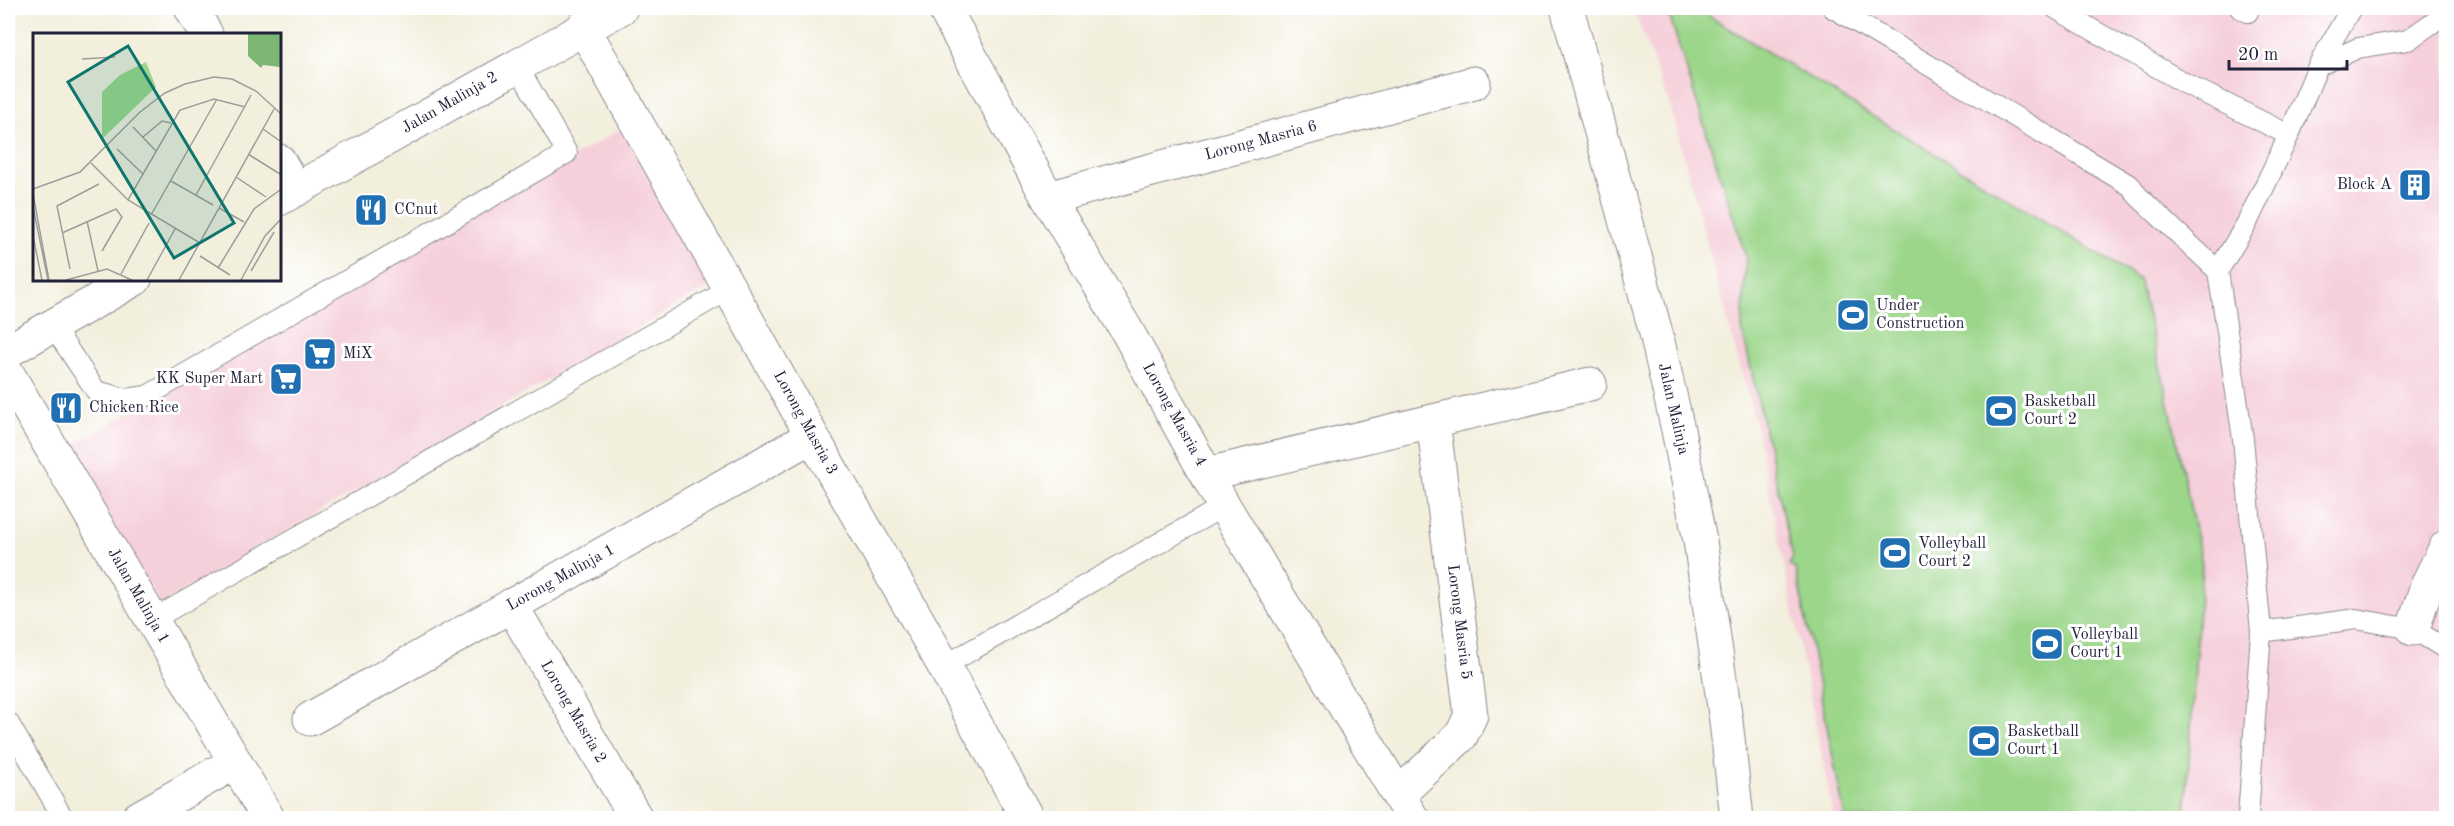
<svg xmlns="http://www.w3.org/2000/svg" width="2454" height="826" font-family="'Old Standard TT',serif">
  <style>
    .built { fill: #f5cfda }
    .green { fill: #9bd68a; stroke: #5e7c62; stroke-width: 1.5 }
    .lines { fill: none; stroke-linecap: round; stroke-linejoin: round }
    .lane-casing { stroke: #8a888c; stroke-width: 22 }
    .street-casing { stroke: #8a888c; stroke-width: 35 }
    .lane { stroke: #fff; stroke-width: 20 }
    .street { stroke: #fff; stroke-width: 33 }
    .labels { text-anchor: middle; dominant-baseline: central; stroke-width: 6; stroke-linejoin: round; paint-order: stroke }
    .street-label { font-size: 16px; fill: #22223b; stroke: #fff }
    .poi-label { font-size: 16px; fill: #22223b; stroke: #fff; text-anchor: start }
    .inset-road { fill: none; stroke: #9f9d9c; stroke-width: 1.5 }
    .view { fill: #0f766e; fill-opacity: 0.15; stroke: #0f766e; stroke-width: 3 }
    .inset-edge { fill: none; stroke: #22223b; stroke-width: 3 }
  </style>
  <rect width="100%" height="100%" fill="#fff"/>
  <filter id="ink" filterUnits="userSpaceOnUse"><feTurbulence type="fractalNoise" baseFrequency=".0167" numOctaves="2"/><feDisplacementMap in="SourceGraphic" scale="12" xChannelSelector="R" yChannelSelector="G"/><feConvolveMatrix kernelMatrix="1 2 1 2 8 2 1 2 1" color-interpolation-filters="sRGB"/></filter>
  <filter id="wash" filterUnits="userSpaceOnUse"><feTurbulence type="fractalNoise" baseFrequency=".008" numOctaves="4" result="noise"/><feDisplacementMap in="SourceGraphic" scale="24" xChannelSelector="R" yChannelSelector="G"/><feGaussianBlur stdDeviation="1.35" result="paint"/><feColorMatrix in="noise" values="0 0 0 0 0 0 0 0 0 0 0 0 0 0 0 0 0 1.4 0 .05"/><feComposite in="paint" operator="in"/></filter>
  <g filter="url(#wash)">
    <rect width="100%" height="100%" fill="#f3efdd"/>
    <path class="built" d="M1633,8h813v810h-612l-76,-384 -87,-325z
      M621,129l91,156 -552,319 -92,-156z"/>
    <path class="green" d="M1667,8h29l443,271 32,134 31,151 -17,254h-340l-49,-248 -7,-5 4,-8 -51,-228 4,-72z"/>
  </g>
  <g filter="url(#ink)">
    <g class="lines">
      <g class="lane-casing">
        <path id="lane" d="M1833,8l298,178 7,10 80,75
          M2055,8l131,76 103,51
          M2240,8l8,4
          M2318,66l40,-18 50,-8 38,-27
          M52,325l44,66 30,8 21,-3 420,-243 -50,-88
          M152,620l578,-331
          M2261,632l95,-13 57,10 33,20
          M944,666l280,-160
          M8,722l55,96
          M2248,818l13,-186 -18,-193 -25,-168 29,-48 42,-88 29,-69 33,-58"/>
      </g>
      <g class="street-casing">
        <path id="street" d="M191,8l15,26
          M944,8l104,190 79,133 97,175 188,312
          M1567,8l89,325 22,97 22,111 26,180 11,97
          M583,27l229,409 132,230 83,152
          M279,161l17,29
          M1048,198l426,-115
          M279,199l342,-191
          M8,351l127,-72
          M8,374l260,444
          M1207,474l383,-90
          M511,605l125,213
          M2413,629l14,-44 19,-38
          M310,719l502,-283
          M1398,795l63,-59 10,-21 -38,-294
          M138,818l96,-55"/>
      </g>
      <use href="#lane" class="lane"/>
      <use href="#street" class="street"/>
    </g>
  </g>
  <defs>
    <g id="building-square" transform="scale(1.725)"><rect x="-9" y="-9" width="18" height="18" rx="4" fill="#1f6fb2" stroke="#fff"/><path d="M-4-6H4V6H1V3H-1V6H-4ZM-2.5-4.3h1.7v1.8h-1.7ZM.8-4.3h1.7v1.8H.8ZM-2.5-1h1.7V.8h-1.7ZM.8-1h1.7V.8H.8Z" fill="#fff"/></g>
    <g id="restaurant-square" transform="scale(1.725)"><rect x="-9" y="-9" width="18" height="18" rx="4" fill="#1f6fb2" stroke="#fff"/><path d="M-5-6h1v4h1v-4h1v4h1v-4h1v5L-1.5 .5V6h-2V.5L-5-1ZM5-6V6H3V1.5H1.5Q1.5-4 5-6Z" fill="#fff"/></g>
    <g id="stadium-square" transform="scale(1.725)"><rect x="-9" y="-9" width="18" height="18" rx="4" fill="#1f6fb2" stroke="#fff"/><path d="M0-5a6.5 5 0 1 0 0 10a6.5 5 0 1 0 0-10ZM-3.5-1.8h7v3.6h-7Z" fill="#fff"/></g>
    <g id="supermarket-square" transform="scale(1.725)"><rect x="-9" y="-9" width="18" height="18" rx="4" fill="#1f6fb2" stroke="#fff"/><path d="M-6-5.5h2.5l.6 2H6L4.5 2H-2.5L-4.4-4H-6ZM-1.5 3.2a1.3 1.3 0 1 0 .1 0ZM3 3.2a1.3 1.3 0 1 0 .1 0Z" fill="#fff"/></g>
  </defs>
  <g fill-rule="evenodd">
    <use href="#building-square" x="2415" y="185"/>
    <use href="#restaurant-square" x="371" y="210"/>
    <use href="#stadium-square" x="1853" y="315"/>
    <use href="#supermarket-square" x="320" y="354"/>
    <use href="#supermarket-square" x="286" y="379"/>
    <use href="#restaurant-square" x="66" y="408"/>
    <use href="#stadium-square" x="2001" y="411"/>
    <use href="#stadium-square" x="1895" y="553"/>
    <use href="#stadium-square" x="2047" y="644"/>
    <use href="#stadium-square" x="1984" y="741"/>
  </g>
  <g class="labels">
    <g class="street-label">
      <text transform="translate(450 103) rotate(-30)">Jalan Malinja 2</text>
      <text transform="translate(1261 141) rotate(-15)">Lorong Masria 6</text>
      <text transform="translate(1673 409) rotate(77)">Jalan Malinja</text>
      <text transform="translate(1174 415) rotate(61)">Lorong Masria 4</text>
      <text transform="translate(805 423) rotate(61)">Lorong Masria 3</text>
      <text transform="translate(561 578) rotate(-29)">Lorong Malinja 1</text>
      <text transform="translate(138 596) rotate(60)">Jalan Malinja 1</text>
      <text transform="translate(1459 622) rotate(83)">Lorong Masria 5</text>
      <text transform="translate(573 712) rotate(60)">Lorong Masria 2</text>
    </g>
    <g class="poi-label">
      <text x="2392" y="185" text-anchor="end">Block A</text>
      <text x="394" y="210">CCnut</text>
      <text x="1876" y="306">Under<tspan x="1876" dy="18">Construction</tspan></text>
      <text x="343" y="354">MiX</text>
      <text x="263" y="379" text-anchor="end">KK Super Mart</text>
      <text x="2024" y="402">Basketball<tspan x="2024" dy="18">Court 2</tspan></text>
      <text x="89" y="408">Chicken Rice</text>
      <text x="1918" y="544">Volleyball<tspan x="1918" dy="18">Court 2</tspan></text>
      <text x="2070" y="635">Volleyball<tspan x="2070" dy="18">Court 1</tspan></text>
      <text x="2007" y="732">Basketball<tspan x="2007" dy="18">Court 1</tspan></text>
    </g>
  </g>
  <g transform="translate(33 33)">
    <rect width="248" height="248" fill="#f3efdd"/>
    <path d="M113,29l10,25 -54,52v-47l18,-17z" fill="#9bd68a"/>
    <path d="M215,1h32v33l-17,-2 -2,3 -13,-12z" fill="#7cb776"/>
    <path class="inset-road" d="M49,26l33,-2M100,94l23,24M230,96l17,12M110,104l19,-16 9,2M84,116l26,25M215,121l32,20M58,130l37,37 72,43M203,144l30,20M138,148l42,24M0,156l47,-17 60,-60 25,-19 20,-9 29,-7 18,2 24,12 24,22M0,161l16,86M163,162l55,-100M95,167l52,-90 34,-11 31,8M0,174l15,73M186,175l25,14M118,182l66,-116M54,188l11,50M29,200l54,-24 6,8 -20,34M0,203l9,44M167,223l30,19M185,235l36,-59 26,-19M37,236l-13,-63 42,-22M218,238l23,-39M88,241l28,-51M33,247l41,-11 25,11M114,247l28,-51M146,247l95,-171M208,247l24,-44 15,-16"/>
    <path class="view" d="M95,13l106,177 -60,35 -106,-176z"/>
    <rect width="248" height="248" class="inset-edge"/>
  </g>
  <rect width="2454" height="826" fill="none" stroke="#fff" stroke-width="30"/>
  <path d="M2229 60v9h118v-9" fill="none" stroke="#22223b" stroke-width="3"/>
  <text x="2238" y="60" font-size="18" fill="#22223b" stroke="#ffffff" stroke-width="4.5" paint-order="stroke">20 m</text>
</svg>
